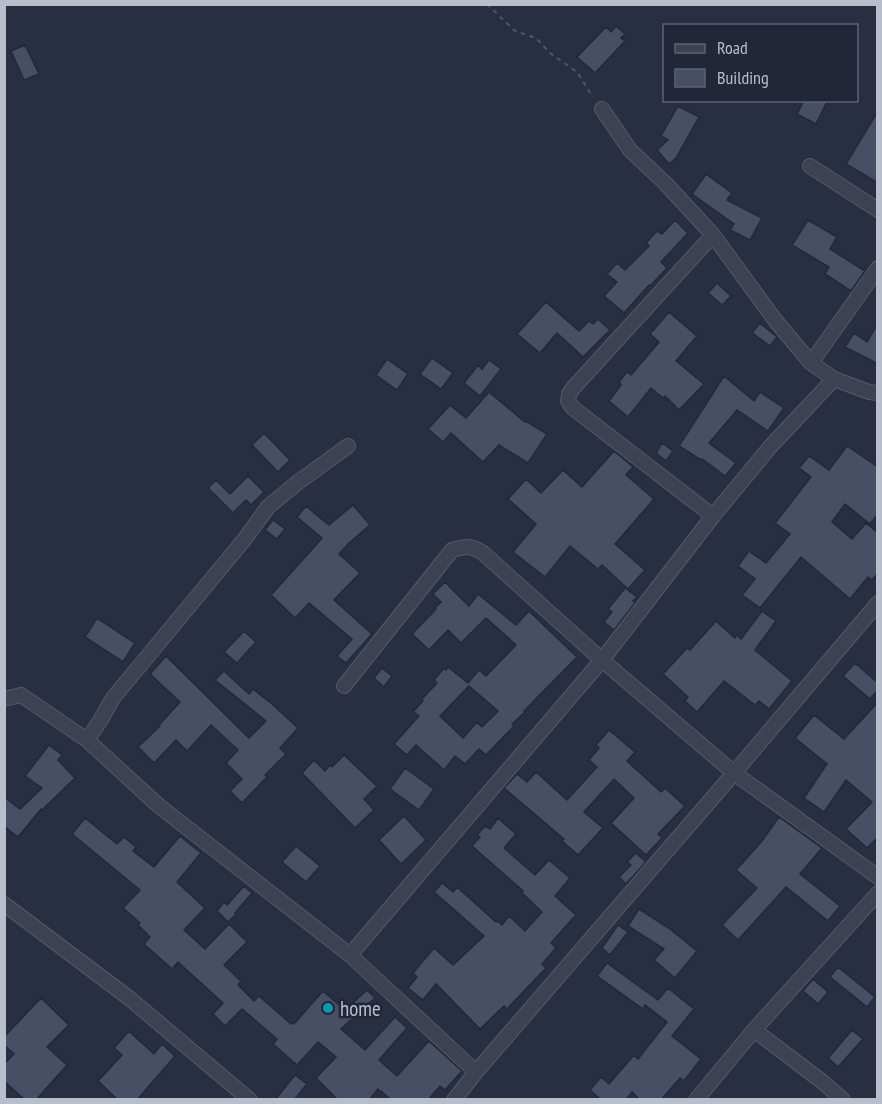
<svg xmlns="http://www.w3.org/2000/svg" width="882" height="1104" font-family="'PT Sans Narrow',sans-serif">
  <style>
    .building { fill: #474f64; stroke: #232939; stroke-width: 1.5; fill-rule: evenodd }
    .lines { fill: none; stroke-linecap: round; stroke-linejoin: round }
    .minor-casing { stroke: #545a69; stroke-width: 16 }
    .path { stroke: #485a60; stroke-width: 2; stroke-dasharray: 4.5 4.5; stroke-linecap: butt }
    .minor { stroke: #3c4252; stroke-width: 14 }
    .culture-dot { fill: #0f9aa8; stroke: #212738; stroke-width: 2 }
    .labels { text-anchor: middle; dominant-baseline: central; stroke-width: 5; stroke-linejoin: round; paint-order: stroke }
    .poi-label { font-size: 21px; fill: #b9becc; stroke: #212738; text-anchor: start }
  </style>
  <rect width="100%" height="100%" fill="#282f42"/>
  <path class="building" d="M616,26l9,8 -4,4 4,3 -30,32 -18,-16 29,-30 5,5z
    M25,45l14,29 -15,6 -13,-29z
    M804,100h24l-12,24 -19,-10z
    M678,106l21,11 -23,41 -7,6 -12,-14 11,-10 -7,-4z
    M878,111v72l-32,-19z
    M706,174l26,19 -5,7 35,18 -12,22 -20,-10 4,-6 -42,-30z
    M675,220l13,13 -27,29 6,6 -17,18 -1,-1 -25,28 -20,-17 13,-14 -10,-8 10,-11 8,7 24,-24 -3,-3 11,-12 5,3z
    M808,220l29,17 -7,12 35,22 -14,20 -26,-17 4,-7 -37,-22z
    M717,283l14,13 -9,9 -14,-12z
    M546,302l33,29 10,-10 4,3 5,-5 12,11 -27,27 -26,-24 -17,20 -23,-19z
    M669,312l28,24 -21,25 28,23 -25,26 -14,-14 -2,2 -12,-10 -23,29 -19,-16 12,-16 -2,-3 8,-10 4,3 28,-33 -9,-8z
    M760,323l17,14 -7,9 -18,-13z
    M878,323v41l-33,-17 9,-14 13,9z
    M432,358l21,15 -12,16 -21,-15z
    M387,359l21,15 -11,16 -21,-15z
    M489,360l12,9 -21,27 -16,-13 14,-18 4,4z
    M724,376l30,25 6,-9 24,16 -16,23 -31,-21 -28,33 27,20 -11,13 -23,-17 -1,1 -22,-14z
    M489,392l36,30 1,-1 21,13 -19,29 -29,-18 -16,17 -32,-29 -8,9 -15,-13 22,-24 16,13z
    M264,433l26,27 -12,12 -26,-27z
    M662,443l11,8 -7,10 -10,-8z
    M847,446l31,21v47l-8,10 -25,-20 -13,18 20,17 14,-16 12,10v40l-6,7 -4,-3 -18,22 -49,-42 -41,51 -18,-13 13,-16 -17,-13 11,-15 17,12 24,-29 -15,-11 36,-46 -12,-9 10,-12 20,14z
    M614,451l19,16 -7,8 28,24 -39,45 30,26 -17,19 -26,-24 -4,4 -28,-23 -25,31 -32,-25 23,-28 -28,-25 18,-20 15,14 22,-23 19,17z
    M248,476l16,16 -13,13 -5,-5 -13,13 -25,-25 8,-8 14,14z
    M353,505l17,20 -22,19 -9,10 21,19 -26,27 38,34 -26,29 -9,-7 15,-17 -43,-36 -14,15 -24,-23 51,-57 -25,-21 9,-11 23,19z
    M273,520l12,9 -8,10 -12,-9z
    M445,582l24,24 9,-12 38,31 13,-14 48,46 -53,54 1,1 -13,12 2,2 -28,29 -7,-6 -14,15 -10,-8 -11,14 -28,-25 -9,10 -13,-11 25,-28 -6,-4 10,-11 -1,-2 15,-16 -3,-3 10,-12 2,2 2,-3 20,16 11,-13 7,6 30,-31 -30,-27 -25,25 -13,-13 -19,20 -17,-16 24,-25 -1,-1 6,-6 -8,-8zM469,686l29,25 -16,16 -5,-5 -14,16 -23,-22z
    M625,588l12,9 -4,4 2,2 -21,27 -10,-8 8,-10 -4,-3z
    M762,611l14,10 -21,29 37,31 -23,28 -10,-8 -4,4 -31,-24 -27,31 -12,-11 3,-4 -25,-23 24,-26 3,2 26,-29 19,17 2,-3 4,4z
    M97,618l38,25 -12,19 -38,-25z
    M244,631l12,11 -19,21 -13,-11z
    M166,656l83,82 17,-17 -51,-41 9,-9 25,23 4,-5 19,15 26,24 -18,20 6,6 -21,21 2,2 -25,26 -12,-12 12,-12 -16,-16 12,-13 -27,-25 -24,26 -11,-11 -22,23 -16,-16 22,-21 -1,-1 21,-23 -30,-28z
    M855,663l23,20v7l-8,9 -27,-23z
    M382,668l10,8 -8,11 -10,-9z
    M878,702v135l-11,11 -21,-19 26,-27 -26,-22 -22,32 -20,-14 23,-34 -32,-26 19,-23 30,24z
    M609,730l26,22 -8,9 34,31 4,-4 20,18 -27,28 4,4 -16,17 -35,-32 23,-25 -20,-19 -30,33 19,16 -25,27 -16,-14 2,-2 -60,-51 13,-14 10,8 9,-10 31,28 30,-33 -8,-7 10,-12 -3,-3z
    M49,745l13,10 -4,5 17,18 -33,32 -1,-1 -23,28 -14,-11v-29l16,12 22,-21 -17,-12z
    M344,755l33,31 -13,13 10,11 -19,18 -53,-55 12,-13 11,11 5,-6 2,2z
    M405,768l29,21 -15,21 -29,-21z
    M404,816l22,24 -25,24 -22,-24z
    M779,817l43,31 -22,26 40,32 -12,15 -42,-34 -48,53 -16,-15 35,-37 -21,-18 26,-29z
    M85,818l32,26 7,-7 12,10 -3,4 21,16 26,-31 21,17 -24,29 28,26 -21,22 21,19 24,-25 18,18 -23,23 17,16 -3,4 16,16 5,-5 32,28 2,-2 1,2 29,-33 22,19 22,-20 8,8 -34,31 24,21 30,-33 12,11 -28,32 18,16 32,-35 33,30 -17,19 -5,-4 -12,14h-37l-10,-9 -1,1 -2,-3 -9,11h-31l-22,-22 20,-21 -18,-15 -21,23 -24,-21 4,-5 -35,-30 -17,17 -12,-12 10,-11 -45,-41 -6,7 -28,-25 6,-7 -12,-12 2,-2 -17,-15 17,-18 -68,-56z
    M498,818l18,16 -12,14 31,27 14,-15 21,18 -15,18 21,19 -25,28 5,5 -14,16 4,4 -39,41 -3,-3 -24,23 -44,-45 -13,16 -15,-12 9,-11 -4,-4 21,-25 19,17 31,-29 -50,-44 8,-9 11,9 4,-5 39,35 1,-1 5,4 7,-9 16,15 17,-19 -21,-20 2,-1 -51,-45 8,-9 -3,-2 8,-9 5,3z
    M296,846l24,20 -14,16 -24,-20z
    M636,853l10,9 -20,22 -7,-7 12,-12 -4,-3z
    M244,886l8,7 -17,20 1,1 -8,8 -11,-11 7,-9 3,3z
    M639,909l31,20 27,22 -22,27 -21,-18 10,-11 -36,-23z
    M618,925l10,7 -18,23 -8,-7z
    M607,963l51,37 10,-12 26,21 -22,27 29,23 -17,22 -4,-3 -19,22h-21l-8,-8 -6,8h-25l-11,-10 11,-13 8,7 25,-29 4,4 29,-37 -22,-17 -2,4 -46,-33z
    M838,967l37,30 -8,10 -37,-30z
    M813,979l15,13 -10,12 -15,-13z
    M41,998l28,27 -22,22 20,18 -31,35h-11l-21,-19v-17l10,-10 -10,-9v-8z
    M852,1030l11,9 -25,28 -10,-9z
    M129,1031l25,23 8,-10 13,12 -38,44h-19l-20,-19 24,-26 -8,-7z
    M295,1075l12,9 -13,16h-19z"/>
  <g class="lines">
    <g class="minor-casing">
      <path id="minor" d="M602,109l28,41 36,34 47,51 62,85 36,43 23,16 35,13 9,1
        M810,166l68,44
        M811,363l67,-95
        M713,516l-140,-108 -5,-7 1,-7 5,-7 139,-152
        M344,686l108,-136c14,-4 19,-5 31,3l119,107 132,113 144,104
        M4,699l17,-4 66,45 72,66 191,149 126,117
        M87,740l13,-19 13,-23 131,-158 24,-33 29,-24 51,-37
        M4,904l125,94 121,102
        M350,955l252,-295 111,-144 57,-69 64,-68
        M754,1030l70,53 19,17
        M454,1100l22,-28 258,-299 144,-170
        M696,1100l58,-70 124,-137"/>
    </g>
    <path class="path" d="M487,4l28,27 21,7 14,15 27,19 16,25"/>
    <use href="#minor" class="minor"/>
  </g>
  <circle class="culture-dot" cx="328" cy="1008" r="6"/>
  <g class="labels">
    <g class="poi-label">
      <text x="340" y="1008">home</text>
    </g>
  </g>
  <rect width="882" height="1104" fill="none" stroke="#b9becc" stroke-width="12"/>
  <rect x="663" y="24" width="195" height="78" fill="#212738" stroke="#5e6373" stroke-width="1.5"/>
  <rect x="675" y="44" width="30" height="9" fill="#3c4252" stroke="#5e6373" stroke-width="1.5"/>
  <text x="717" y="54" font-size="18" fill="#b9becc">Road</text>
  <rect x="675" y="69" width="30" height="18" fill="#474f64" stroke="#5e6373" stroke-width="1.5"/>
  <text x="717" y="84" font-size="18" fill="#b9becc">Building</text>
</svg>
